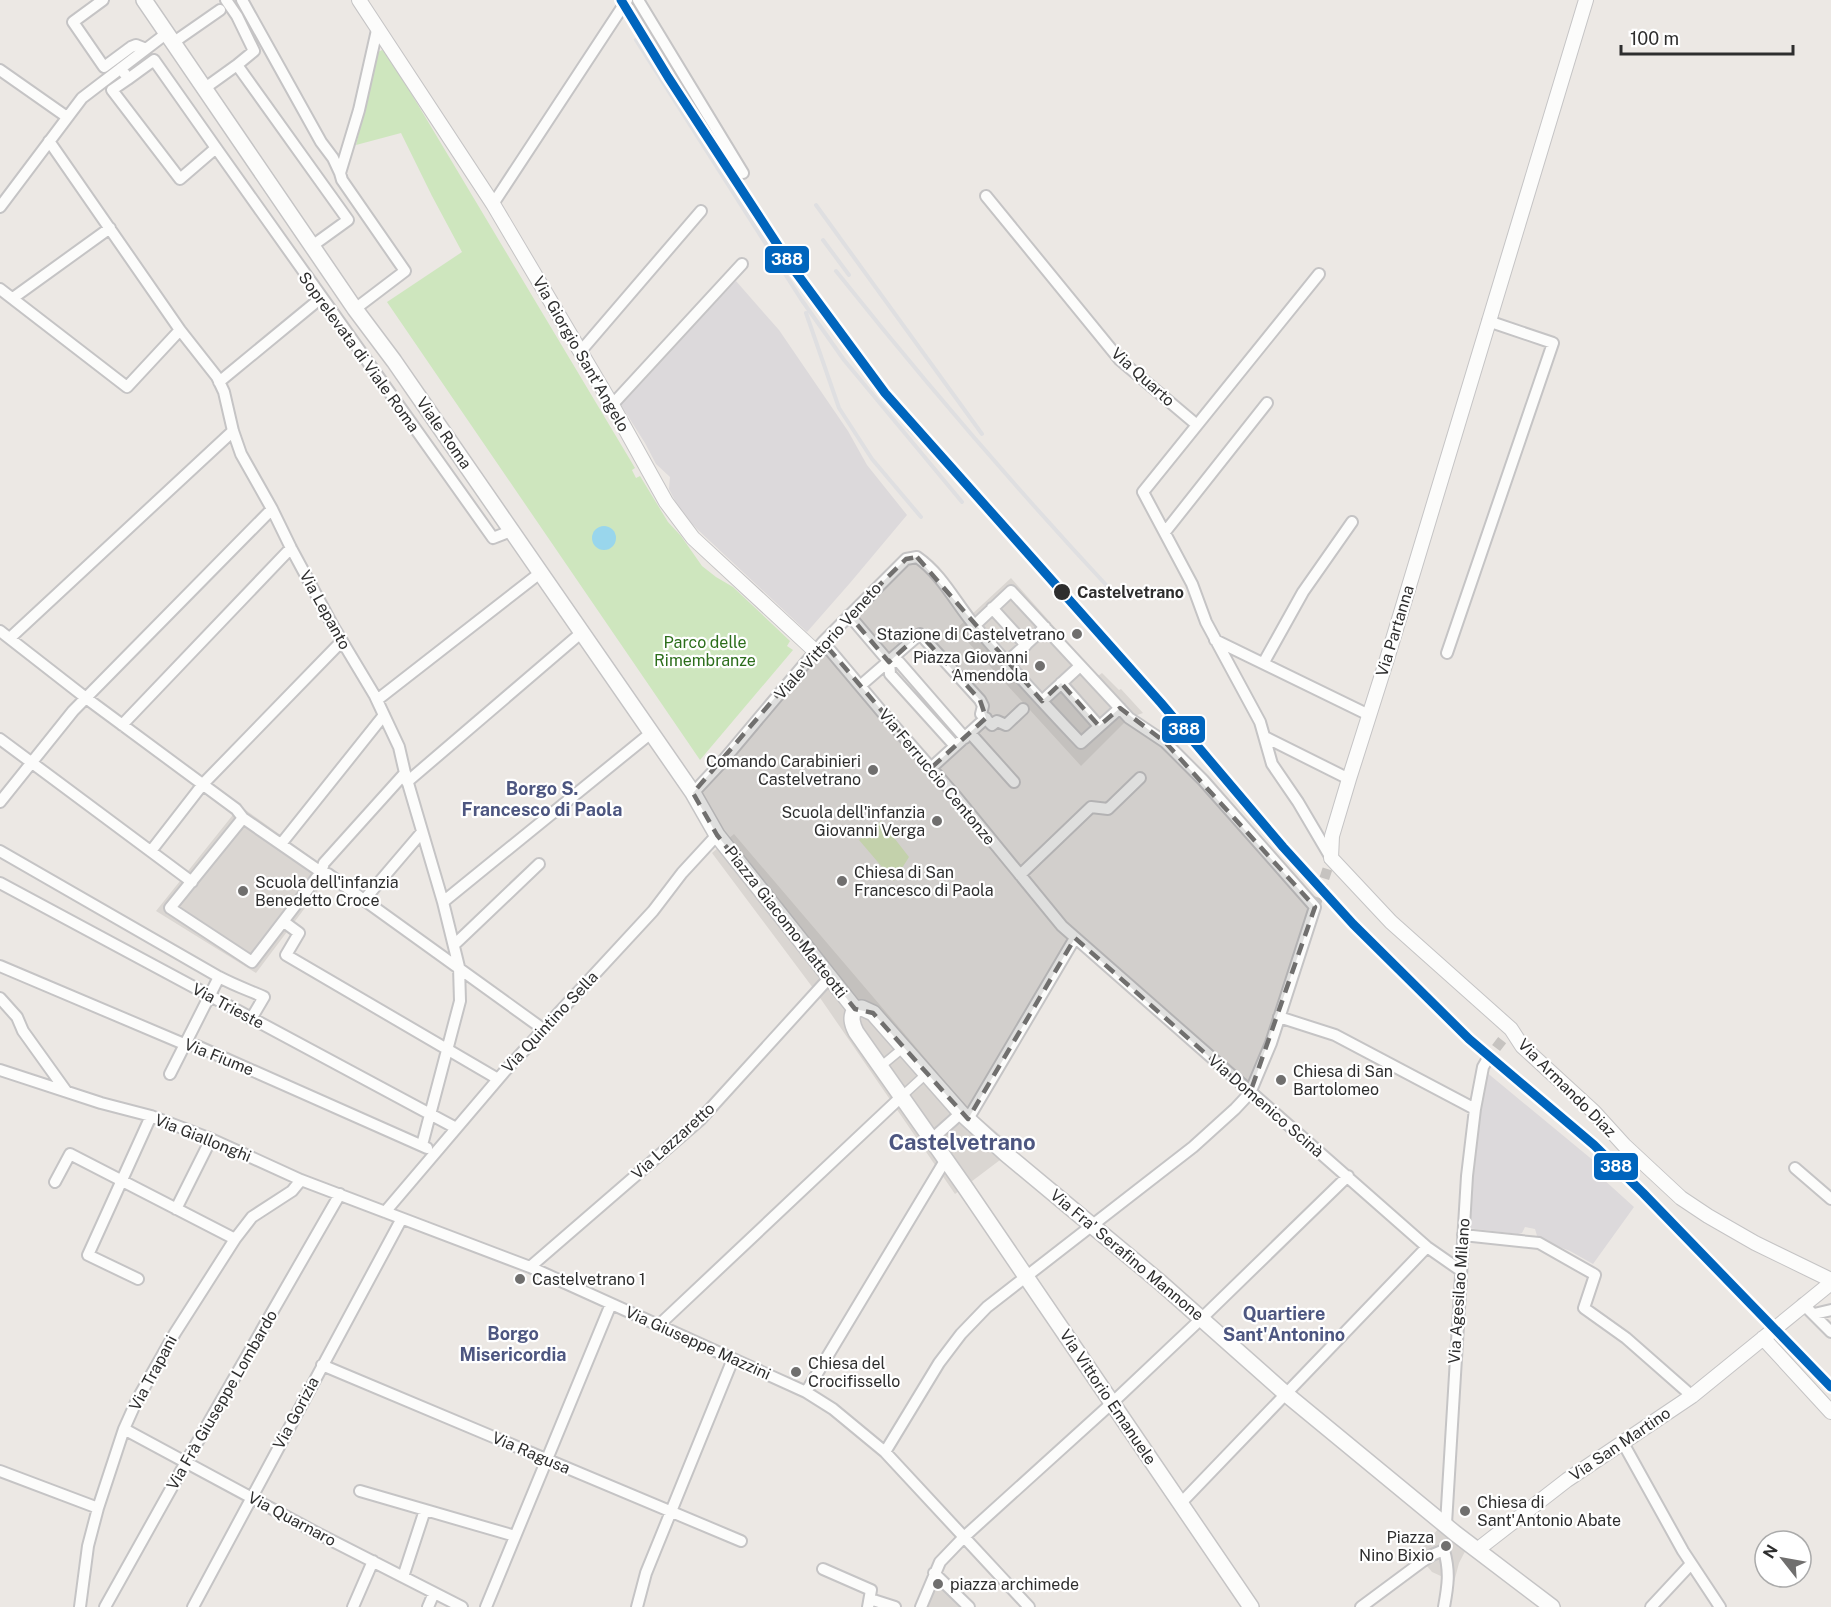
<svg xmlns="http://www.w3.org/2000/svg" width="1831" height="1607" font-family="'Public Sans',sans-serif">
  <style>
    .industrial { fill: #dcd9db }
    .green { fill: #cee6be }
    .pitch { fill: #d9eabb }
    .plaza { fill: #dad6d2 }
    .water { fill: #99d6ec }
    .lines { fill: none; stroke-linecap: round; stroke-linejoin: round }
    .minor-tunnel { stroke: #c6c3c0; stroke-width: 10; stroke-dasharray: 10 5; stroke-linecap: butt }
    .pedestrian-casing { stroke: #c5c4c5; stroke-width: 11 }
    .minor-casing { stroke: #c5c4c5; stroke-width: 14 }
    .tertiary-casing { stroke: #c5c4c5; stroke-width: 16 }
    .secondary-casing { stroke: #c5c4c5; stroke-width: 18 }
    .pedestrian { stroke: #fcfcfb; stroke-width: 8 }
    .minor { stroke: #fcfcfb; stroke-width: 10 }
    .tertiary { stroke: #fcfcfb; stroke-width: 14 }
    .secondary { stroke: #fcfcfb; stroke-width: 15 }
    .rail { stroke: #dfdfe1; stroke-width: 4 }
    .rail-1-casing { stroke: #fff; stroke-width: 14 }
    .rail-1 { stroke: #0065bd; stroke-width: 9 }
    .marked { fill: #706f6e; fill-opacity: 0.2; stroke: #706f6e; stroke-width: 4.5; stroke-dasharray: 12 8; stroke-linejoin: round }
    .stop-dot { fill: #2e2e2e; stroke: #fff; stroke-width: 2 }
    .poi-dot { fill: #706f6e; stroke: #fff; stroke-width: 2 }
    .labels { text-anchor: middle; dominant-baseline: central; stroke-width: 4.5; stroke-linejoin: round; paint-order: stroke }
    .street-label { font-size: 16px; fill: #2e2e2e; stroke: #fff }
    .stop-label { font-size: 16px; font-weight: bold; fill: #2e2e2e; stroke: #fff; text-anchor: start }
    .poi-label { font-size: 16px; fill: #2e2e2e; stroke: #fff; text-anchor: start }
    .park-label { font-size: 16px; fill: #2c6e1b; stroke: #fff }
    .neighbourhood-label { font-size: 18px; font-weight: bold; fill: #4d5680; stroke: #fff }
    .district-label { font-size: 22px; font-weight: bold; fill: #4d5680; stroke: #fff }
    .line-badge { stroke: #fff; stroke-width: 2 }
    .badge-label { font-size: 16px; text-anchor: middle; font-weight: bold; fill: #fff }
  </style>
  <rect width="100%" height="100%" fill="#ece8e4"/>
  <path class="industrial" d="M736,281l43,49 69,101 19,34 40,50 -57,68 -43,49 -110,-103 -17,-18 -11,-22 1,-12 -14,-13 -11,-21 -26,-41z
    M1485,1071l121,100 -4,7 32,29 -41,57 -23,-13 -32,-12 -3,-10 -10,-2 -3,6 -4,1 -51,-6z"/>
  <path class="green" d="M382,50l5,3 248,415 -3,2 4,8 4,-2 28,46 13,14 21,30 14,11 17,10 57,54 -3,5 6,4 -93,110 -313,-458 75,-50 -30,-56 -31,-63 -45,12 22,-93z"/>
  <path class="pitch" d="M881,821l28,36 -15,24 -35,-41z"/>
  <path class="plaza" d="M1011,578l87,98 4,-3 17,17 2,-1 22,24 -14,5 -48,48 -125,-137z
    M240,806l92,66 -76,101 -100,-62z
    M734,834l233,273 47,40 -14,13 -45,34 -139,-202 -104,-139z
    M1440,1510l13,14 19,14 -13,25 -5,19 -22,-10 -16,-19 6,-5 16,-19z
    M935,1575l33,32h-46z"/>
  <path class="water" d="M592 538a12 12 0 1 1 24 0a12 12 0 1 1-24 0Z"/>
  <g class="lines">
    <path class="minor-tunnel" d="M1315,907l16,-49
      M1487,1060l16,-21"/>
    <g class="pedestrian-casing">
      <path id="pedestrian" d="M880,1067l23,-19
        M901,1097l24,-22"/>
    </g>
    <g class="minor-casing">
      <path id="minor" d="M103,0l-30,22 31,45 27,-20 5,-2 10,4
        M242,0l79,142 12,16 7,15
        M638,0l105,173
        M174,42l46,-32
        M237,65l111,155 -36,26
        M121,68l7,11 26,-19 62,88 -36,31 -68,-89 16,-11
        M0,70l67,47
        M205,88l32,-23 17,-14 -17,-35 -11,-16
        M49,141l131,189 37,47 7,15 9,39 8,23 31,55 19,39 42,78 42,70 24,51 6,26 38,129 16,65 1,34 -38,144
        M216,148l277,390 18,-7
        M986,196l134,164 77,65
        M493,204l134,-204
        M0,207l82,-109 85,-65
        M1319,274l-176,218 49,92 14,38 54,100 12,42 26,38 33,56
        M0,289l127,98 53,-57
        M13,298l97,-70
        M355,309l50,-38 -63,-91 -2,-7 19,-63 18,-80
        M580,352l121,-141
        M219,382l102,-84
        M612,405l130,-141
        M1165,532l102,-129
        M992,608l34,37
        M849,615l40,47h10l66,76
        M0,631l86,67 150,111 7,9 78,54 7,2 215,155
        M10,638l223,-207
        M1215,640l154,75
        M823,642l59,70 71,81 109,133 365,321 33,23
        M1447,653l106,-310 -65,-22
        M889,662l1,12 65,72
        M1007,662l38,-35
        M1264,662l39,-70 49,-70
        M1061,683l38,43
        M860,686l60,-52 60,66 3,6 -2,8 11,11 5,-4 9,4 17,-16
        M377,700l163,-127
        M1042,701l38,-35
        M122,725l169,-177
        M970,733l44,49
        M1265,737l84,42
        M0,739l192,143
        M931,768l55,-50
        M407,782l174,-149
        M693,793l29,-31 101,-120 83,-83 11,-2c26,18 39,47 59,70 34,40 69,78 105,116l39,-35
        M0,802l73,-91 199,-202
        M243,818l-73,90 82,54 69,-90 3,-9 81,-90
        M281,844l103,-129
        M0,851l219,126c15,8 29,13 45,20l-13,22
        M151,851l52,-67 139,-143
        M1020,875l71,-68 17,2 32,-31
        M0,883l456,245
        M364,900l58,-68
        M443,902l208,-169
        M284,922l15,11 -13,22 212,124
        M454,945l85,-81
        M0,966l184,78 13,2 230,102
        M0,998l17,19 6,14 43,60
        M1279,1017l56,18 140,74
        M0,1070l101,33 50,13 60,23 90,41 229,87 276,125 27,17 52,43 144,155
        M170,1074l49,-97
        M968,1119l107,-181
        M932,1139l29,-26
        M1795,1168l36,31
        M55,1182l15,-28 165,85
        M176,1209l35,-70
        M385,1212l120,-141 148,-160 29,-38 35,-38
        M1463,1235l76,8 53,30 3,2 -11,33 42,30 66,58
        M530,1267l170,-147 130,-143
        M138,1279l-50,-24 63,-139
        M1803,1304l28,28
        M1814,1314l17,-4
        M659,1325l242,-228
        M322,1365l419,176
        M806,1392l140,-233
        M124,1429l191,103 147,75
        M1623,1443l60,108 37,56
        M885,1452l54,-89 22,-29 26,-27 206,-160 42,-38 15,-16 21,-50 44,-136 -112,-127 -38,-38 -36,-24 -118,-127 -36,34
        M0,1471l98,37
        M360,1491l155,45
        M1180,1504l247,-257
        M1446,1524l21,-348 8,-67 8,-42 4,-7
        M823,1569l48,21 -3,17
        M934,1573l35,34
        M403,1577l22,-67
        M870,1599l25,8
        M80,1607l8,-61 10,-38 26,-79 13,-29 38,-67 60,-94 17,-22 40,-26 9,-11
        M105,1607l81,-145 154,-268
        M193,1607l208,-387
        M353,1607l20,-46
        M428,1607l6,-14
        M486,1607l125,-303
        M637,1607l9,-34 87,-214
        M921,1607l19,-45 24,-25 148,-134 90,-85 146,-142
        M1361,1607l62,-46 9,-6 12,-5
        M1444,1607c4,-22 6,-35 0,-57
        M1651,1607l40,-43"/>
    </g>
    <g class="tertiary-casing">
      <path id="tertiary" d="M359,0l134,204 119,201 54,97 27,36 122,113
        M1586,0l-199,659 -38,120 -17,57 -1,22 60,64 120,107 11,17 72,66 30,33 57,53 27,18 47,27 76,37
        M1763,1338l68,74
        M1477,1550l90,-70 125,-84 139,-113"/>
    </g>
    <g class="secondary-casing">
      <path id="secondary" d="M144,0l211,309 39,52 299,432 24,42 138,174
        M855,1009l7,-1 11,5 88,100 45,41 155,129 125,111 170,140 96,73
        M855,1009c-5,8 -3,15 1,23l109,155 286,420"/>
    </g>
    <use href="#pedestrian" class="pedestrian"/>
    <use href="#minor" class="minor"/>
    <use href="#tertiary" class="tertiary"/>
    <use href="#secondary" class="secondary"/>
    <path class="rail" d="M636,40l165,259 43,61 118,142
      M816,205l166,229
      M823,240l26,35
      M836,271c87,109 177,214 272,316
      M806,313l33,95 33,51 49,58
      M909,429l64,62"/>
    <g class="rail-1-casing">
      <path id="rail-1" d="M621,0l47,77 124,190 93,126 276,310 122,144 70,77 116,115 125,106 49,48 188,194"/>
    </g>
    <use href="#rail-1" class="rail-1"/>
  </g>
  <path class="marked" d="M917,557l125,144 19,-18 38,43 21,-18 45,34 150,165 -65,186 -175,-155 -107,181 -95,-106 -18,-4 -138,-174 -24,-42 130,-151 108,126 55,-50 -6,-18 -60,-66 -31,28 -40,-47 57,-56z"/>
  <circle class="stop-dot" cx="1062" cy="592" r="9"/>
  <g class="poi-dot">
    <circle cx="1077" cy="634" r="6"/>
    <circle cx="1040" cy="666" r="6"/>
    <circle cx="873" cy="770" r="6"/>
    <circle cx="937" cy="821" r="6"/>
    <circle cx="842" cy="881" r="6"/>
    <circle cx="243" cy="891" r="6"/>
    <circle cx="1281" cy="1080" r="6"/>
    <circle cx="520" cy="1279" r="6"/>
    <circle cx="796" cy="1372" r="6"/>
    <circle cx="1465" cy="1511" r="6"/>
    <circle cx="1446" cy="1546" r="6"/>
    <circle cx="938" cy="1584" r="6"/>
  </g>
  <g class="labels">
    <g class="street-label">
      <text transform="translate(359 352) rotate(54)">Soprelevata di Viale Roma</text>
      <text transform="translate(581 354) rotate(60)">Via Giorgio Sant'Angelo</text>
      <text transform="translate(1143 377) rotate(42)">Via Quarto</text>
      <text transform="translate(444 433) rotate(55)">Viale Roma</text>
      <text transform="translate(325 610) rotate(61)">Via Lepanto</text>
      <text transform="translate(1395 631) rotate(-73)">Via Partanna</text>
      <text transform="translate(828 641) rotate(-48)">Viale Vittorio Veneto</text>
      <text transform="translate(937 777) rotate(50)">Via Ferruccio Centonze</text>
      <text transform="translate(786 922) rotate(52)">Piazza Giacomo Matteotti</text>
      <text transform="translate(228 1006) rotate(28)">Via Trieste</text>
      <text transform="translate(550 1022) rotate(-47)">Via Quintino Sella</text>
      <text transform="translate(219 1057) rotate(22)">Via Fiume</text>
      <text transform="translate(1567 1088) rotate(45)">Via Armando Diaz</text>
      <text transform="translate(1266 1106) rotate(41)">Via Domenico Scinà</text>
      <text transform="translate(203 1138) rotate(22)">Via Giallonghi</text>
      <text transform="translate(673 1141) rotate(-42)">Via Lazzaretto</text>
      <text transform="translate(1127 1255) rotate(40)">Via Fra' Serafino Mannone</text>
      <text transform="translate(1459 1291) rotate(-86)">Via Agesilao Milano</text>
      <text transform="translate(698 1343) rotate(24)">Via Giuseppe Mazzini</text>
      <text transform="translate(153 1373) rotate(-62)">Via Trapani</text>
      <text transform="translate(1108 1397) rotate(56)">Via Vittorio Emanuele</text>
      <text transform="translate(222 1400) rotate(-60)">Via Frà Giuseppe Lombardo</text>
      <text transform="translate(296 1413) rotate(-62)">Via Gorizia</text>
      <text transform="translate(1620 1444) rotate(-34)">Via San Martino</text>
      <text transform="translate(531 1453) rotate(23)">Via Ragusa</text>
      <text transform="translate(292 1519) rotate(28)">Via Quarnaro</text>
    </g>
    <g class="stop-label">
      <text x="1077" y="592">Castelvetrano</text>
    </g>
    <g class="poi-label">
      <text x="1065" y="634" text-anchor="end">Stazione di Castelvetrano</text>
      <text x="1028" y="657" text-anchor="end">Piazza Giovanni<tspan x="1028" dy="18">Amendola</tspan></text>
      <text x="861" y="761" text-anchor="end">Comando Carabinieri<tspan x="861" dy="18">Castelvetrano</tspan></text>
      <text x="925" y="812" text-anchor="end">Scuola dell'infanzia<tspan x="925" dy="18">Giovanni Verga</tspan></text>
      <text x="854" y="872">Chiesa di San<tspan x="854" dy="18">Francesco di Paola</tspan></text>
      <text x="255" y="882">Scuola dell'infanzia<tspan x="255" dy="18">Benedetto Croce</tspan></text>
      <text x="1293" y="1071">Chiesa di San<tspan x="1293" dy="18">Bartolomeo</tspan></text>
      <text x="532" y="1279">Castelvetrano 1</text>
      <text x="808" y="1363">Chiesa del<tspan x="808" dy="18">Crocifissello</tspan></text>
      <text x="1477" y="1502">Chiesa di<tspan x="1477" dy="18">Sant'Antonio Abate</tspan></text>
      <text x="1434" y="1537" text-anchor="end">Piazza<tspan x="1434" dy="18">Nino Bixio</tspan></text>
      <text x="950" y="1584">piazza archimede</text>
    </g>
    <g class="park-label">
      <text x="705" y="642">Parco delle<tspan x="705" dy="18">Rimembranze</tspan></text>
    </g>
    <g class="neighbourhood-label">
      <text x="542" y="788">Borgo S.<tspan x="542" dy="21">Francesco di Paola</tspan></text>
      <text x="1284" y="1313">Quartiere<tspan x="1284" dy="21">Sant'Antonino</tspan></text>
      <text x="513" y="1333">Borgo<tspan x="513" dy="21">Misericordia</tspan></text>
    </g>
    <g class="district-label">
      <text x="962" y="1142">Castelvetrano</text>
    </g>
  </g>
  <g class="line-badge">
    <rect x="764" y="245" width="46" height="29" rx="6" fill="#0065bd"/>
    <rect x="1161" y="715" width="45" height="29" rx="6" fill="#0065bd"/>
    <rect x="1593" y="1152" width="46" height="29" rx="6" fill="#0065bd"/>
  </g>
  <g class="badge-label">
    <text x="787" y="265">388</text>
    <text x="1184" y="735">388</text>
    <text x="1616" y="1172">388</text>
  </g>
  <g transform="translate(1783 1559) rotate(301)"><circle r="28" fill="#ffffff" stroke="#ababab" stroke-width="1.5"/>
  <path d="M0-4.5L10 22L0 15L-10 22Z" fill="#706f6e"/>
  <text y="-9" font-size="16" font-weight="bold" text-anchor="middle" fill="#2e2e2e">N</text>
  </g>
  <path d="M1621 45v9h172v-9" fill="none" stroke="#2e2e2e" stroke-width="3"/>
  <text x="1630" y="45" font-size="18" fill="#2e2e2e" stroke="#ffffff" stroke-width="4.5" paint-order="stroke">100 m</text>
</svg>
